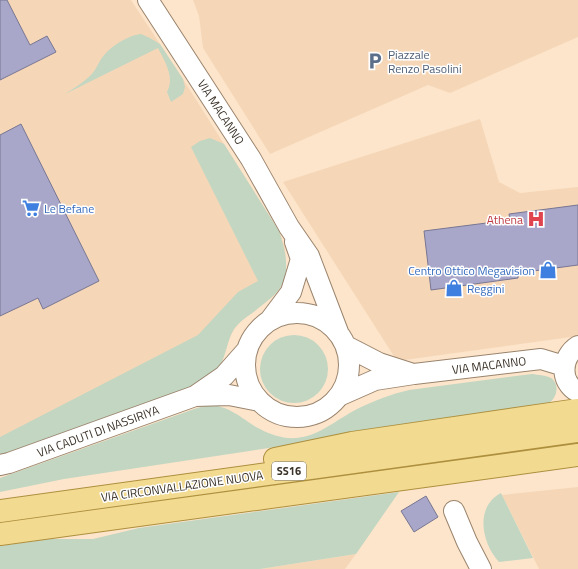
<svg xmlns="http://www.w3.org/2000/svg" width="578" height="569" font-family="'Titillium Web',sans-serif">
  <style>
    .built { fill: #f5d7b7 }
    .green { fill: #c2d6c2 }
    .building { fill: #a9a7c9; stroke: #787692 }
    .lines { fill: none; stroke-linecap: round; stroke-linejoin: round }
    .minor-casing { stroke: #9a846d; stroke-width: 22 }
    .major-casing { stroke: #ad8f3d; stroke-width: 24 }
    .minor { stroke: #fff; stroke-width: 20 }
    .major { stroke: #f2da91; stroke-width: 22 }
    .labels { text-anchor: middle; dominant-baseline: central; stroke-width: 3; stroke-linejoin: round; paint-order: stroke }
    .shield { fill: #fff; stroke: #767069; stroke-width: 1 }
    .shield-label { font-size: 11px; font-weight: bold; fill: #3c3329 }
    .service-label { font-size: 12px; fill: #4e5e75; stroke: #fff; text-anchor: start }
    .street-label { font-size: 12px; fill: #3c3329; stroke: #fff }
    .shop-label { font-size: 12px; fill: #366cbe; stroke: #fff; text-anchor: start }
    .health-label { font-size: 12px; fill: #be3a42; stroke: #fff; text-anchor: end }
  </style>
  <rect width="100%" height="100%" fill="#fde5cb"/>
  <path class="built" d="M0,0h131l52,79 96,152 6,16 1,15 -1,12 -5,14 -7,8 -30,23 -8,9 -5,9 -9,28 -221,90z
    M193,0h385v37l-128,56 -22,-8 -158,69 -67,-106 -4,-32z
    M480,119l19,63 21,11 58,-6v149l-181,25 -114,-179z
    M578,487v82h-39l-37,-74z
    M356,554l-11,15h-85l77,-12z"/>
  <path class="green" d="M141,34l9,4 10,6 23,35 2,8 -2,7 -12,8 -4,-10c8,-15 -2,-30 -9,-44l-93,46c9,-6 18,-11 26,-19 6,-6 8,-15 14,-21 8,-9 24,-19 36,-20z
    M210,138l14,6 55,87c6,18 12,40 1,57 -6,9 -17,16 -25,23 -7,5 -16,11 -21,18 -8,13 -8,31 -18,43 -5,6 -13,11 -19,16l-197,67v-18l198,-102 40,-43 20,-11 -67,-134 9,-6z
    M260 369a34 34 0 1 1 68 0a34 34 0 1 1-68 0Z
    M532,374c6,1 13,1 19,4 9,6 6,20 -2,25 -3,2 -6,2 -9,4l-476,72 -64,13v-14l197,-70c4,-1 9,-2 12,-3 18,0 33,13 47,22 9,5 21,10 32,11 27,2 46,-17 69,-29 17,-8 34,-15 52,-19z
    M399,492l-43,62 -96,15h-260v-23l50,-7h43l46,-11z
    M501,493l1,2 31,63 -34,4c-17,-18 -25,-55 2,-69z"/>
  <path class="building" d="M0,0h7l23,45 17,-9 9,16 -56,28z
    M21,124l78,157 -56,28 -5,-11 -38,18v-181z
    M578,205v60l-60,8v5l-87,12 -7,-59 86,-11 -1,-6z
    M426,496l12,21 -24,15 -13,-21z"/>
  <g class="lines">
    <g class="minor-casing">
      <path id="minor" d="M148,0l103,159 38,68 20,29 29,76
        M245 365a52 52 0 1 1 104 0a52 52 0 1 1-104 0Z
        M270,320l21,-28 10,-33 -6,-17
        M346,346l33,17 31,10
        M578,346c-17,11 -19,36 0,46
        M341,395l34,-15 39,-6 127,-15 23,7
        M195,396l34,-1 30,6
        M0,465l9,-2 186,-67 29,-20 23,-26
        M454,511l13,31 14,27"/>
    </g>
    <g class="major-casing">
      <path id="major" d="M275,459l77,-16 226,-33
        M0,511l578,-80
        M0,534l578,-79"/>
    </g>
    <use href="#minor" class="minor"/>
    <use href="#major" class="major"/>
  </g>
  <defs>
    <g id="parking-bare" transform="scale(1.38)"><path d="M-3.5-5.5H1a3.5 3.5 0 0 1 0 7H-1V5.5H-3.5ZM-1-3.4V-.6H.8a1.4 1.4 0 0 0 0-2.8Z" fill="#5c6f8a" stroke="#fff" stroke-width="2.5" paint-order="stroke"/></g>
    <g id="supermarket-bare" transform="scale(1.38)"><path d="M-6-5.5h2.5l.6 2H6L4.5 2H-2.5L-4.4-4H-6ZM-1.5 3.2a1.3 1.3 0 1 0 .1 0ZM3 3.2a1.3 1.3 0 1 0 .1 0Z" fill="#3f7fe0" stroke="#fff" stroke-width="2.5" paint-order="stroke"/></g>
    <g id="hospital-bare" transform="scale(1.38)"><path d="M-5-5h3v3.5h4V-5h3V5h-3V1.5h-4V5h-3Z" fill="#e0444e" stroke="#fff" stroke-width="2.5" paint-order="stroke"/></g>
    <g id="shop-bare" transform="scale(1.38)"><path d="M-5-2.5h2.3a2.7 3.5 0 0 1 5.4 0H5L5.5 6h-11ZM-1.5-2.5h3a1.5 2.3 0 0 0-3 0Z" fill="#3f7fe0" stroke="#fff" stroke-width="2.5" paint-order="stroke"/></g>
  </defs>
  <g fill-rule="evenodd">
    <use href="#parking-bare" x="375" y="61"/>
    <use href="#supermarket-bare" x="31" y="208"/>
    <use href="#hospital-bare" x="536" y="219"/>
    <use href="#shop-bare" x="548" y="270"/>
    <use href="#shop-bare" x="454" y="288"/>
  </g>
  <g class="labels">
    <rect class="shield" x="272" y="462" width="34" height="18" rx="3"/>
    <g class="shield-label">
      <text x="289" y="471">SS16</text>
    </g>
    <g class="service-label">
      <text x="388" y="54">Piazzale<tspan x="388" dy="14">Renzo Pasolini</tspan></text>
    </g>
    <g class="street-label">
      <text transform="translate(221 112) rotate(57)">VIA MACANNO</text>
      <text transform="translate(489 365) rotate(-7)">VIA MACANNO</text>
      <text transform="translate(98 431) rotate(-20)">VIA CADUTI DI NASSIRIYA</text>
      <text transform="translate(182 486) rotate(-8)">VIA CIRCONVALLAZIONE NUOVA</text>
    </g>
    <g class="shop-label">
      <text x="44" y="208">Le Befane</text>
      <text x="535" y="270" text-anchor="end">Centro Ottico Megavision</text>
      <text x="467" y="288">Reggini</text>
    </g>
    <g class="health-label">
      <text x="523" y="219">Athena</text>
    </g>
  </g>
</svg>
